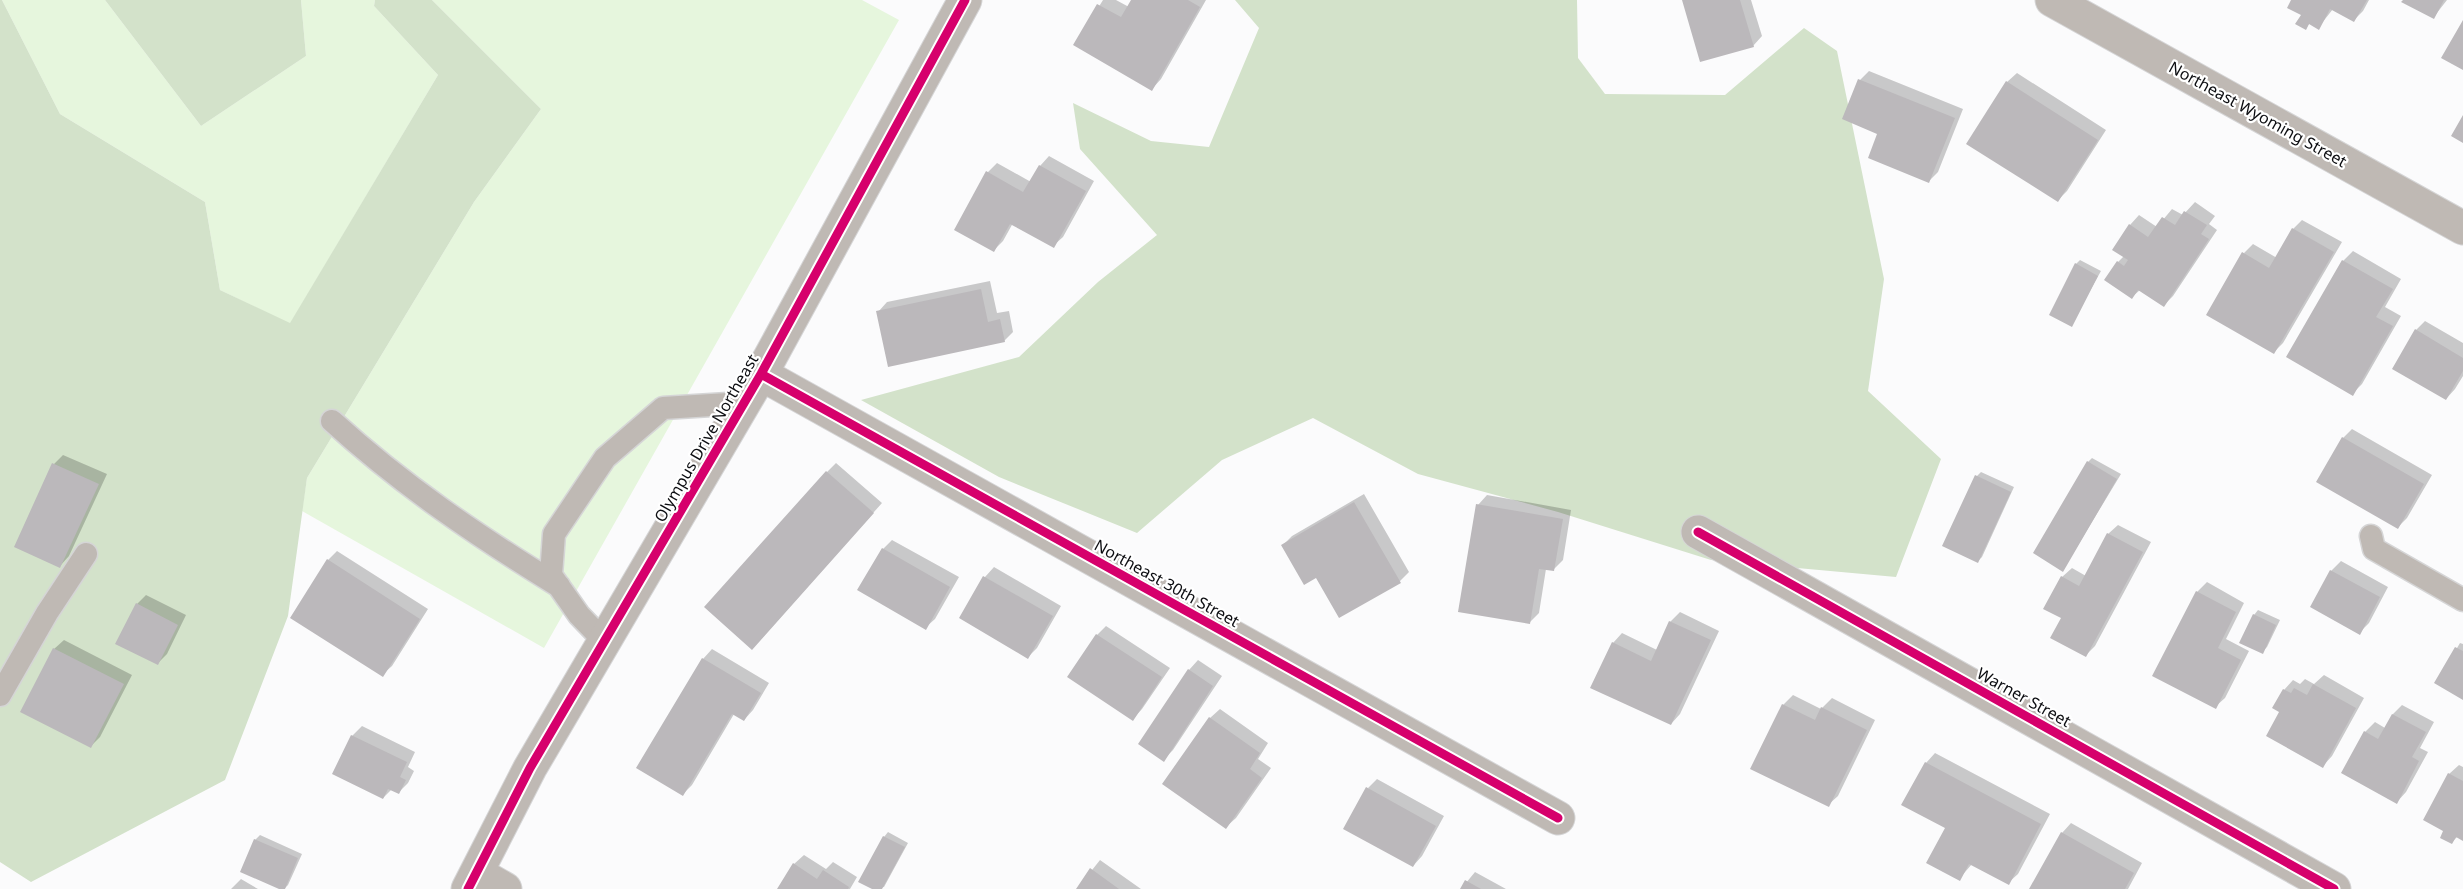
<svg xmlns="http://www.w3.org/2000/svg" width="2463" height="889" font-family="'Noto Sans',sans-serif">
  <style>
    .green { fill: #e6f6dd }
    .forest { fill: #d3e2ca }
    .shadow { fill: #0003 }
    .building { fill: #bbb8bb }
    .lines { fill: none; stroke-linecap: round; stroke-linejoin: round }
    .service-casing { stroke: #d5d5d6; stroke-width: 25 }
    .minor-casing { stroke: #d5d5d6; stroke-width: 35 }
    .service { stroke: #bfb9b4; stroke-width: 22 }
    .minor { stroke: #bfb9b4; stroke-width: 33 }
    .cycleway-casing { stroke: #fff; stroke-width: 13 }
    .cycleway { stroke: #d6006c; stroke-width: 9 }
    .labels { text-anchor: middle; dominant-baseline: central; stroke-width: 4.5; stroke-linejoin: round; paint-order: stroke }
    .street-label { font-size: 16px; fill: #0c0d11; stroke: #fff }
  </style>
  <rect width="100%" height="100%" fill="#fbfbfc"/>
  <path class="green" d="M2,0h103l96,126 105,-70 -5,-56h74l-1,6 64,69 -148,249 -70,-34 -15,-88 -145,-88z
    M432,0h430l37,20 -355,628 -242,-137 5,-33 167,-276 67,-93z"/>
  <path class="forest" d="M0,0h2l58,114 145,88 15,88 70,33 148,-248 -64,-69 1,-6h57l109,109 -67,93 -167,276 -19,138 -63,164 -194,102 -31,-20z
    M105,0h196l5,56 -105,70z
    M1235,0h342l1,58 27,36 120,1 79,-67 33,23 47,228 -16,112 73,68 -45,118 -185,-17 -153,-48 -140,-38 -105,-56 -91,42 -85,73 -138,-56 -138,-77 158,-43 79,-75 59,-47 -77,-86 -7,-46 78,38 58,6 50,-119z"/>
  <path class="shadow" d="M1103,0h13l13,7 3,-7h74l-45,79 -9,10 -77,-44z
    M1683,0h68l11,36 -9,10z
    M2293,0h76l-6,11 -9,9 -21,-11 -15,19 -8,-5 -5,5 -2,-13z
    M2404,0h43l-14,18z
    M1869,71l94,38 -25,63 -9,9 -50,-48 -19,-53z
    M2017,73l89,57 -39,61 -9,9 -51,-118z
    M1049,156l45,25 -31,56 -10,9 -40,-23 -10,18 -10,10 -5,-79 9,-9 34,19 9,-16z
    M2195,202l20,14 -6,8 8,6 -44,66 -9,9 -24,-15 -8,7 -14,-35 6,-6 6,-31 9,-10 18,12 15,-18 11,6z
    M2302,220l40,22 -59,101 -9,9 -30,-99 9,-9 24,14 16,-29z
    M2353,251l48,28 -16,28 16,9 -39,68 -10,10 -64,-37 55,-96z
    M2080,260l21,11 -30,54 5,-61z
    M990,281l7,32 12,-2 4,21 -9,9 -126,-29 9,-10z
    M2425,321l38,22v33l-8,13 -9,10 -30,-69z
    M2352,429l80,46 -25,43 -9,9 -55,-89z
    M63,455l44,19 -38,82 -9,10 -6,-102z
    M2092,458l29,16 -58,96 25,-108z
    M836,463l46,40 -121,136 66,-167z
    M1981,472l33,15 -32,70 -4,4 -1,-85z
    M1364,494l45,78 -9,9 -84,-5 -33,-31 9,-9z
    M1487,495l84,15 -8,50 -10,10 -7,-1 -7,44 -9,9 -52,-117z
    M2118,525l33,17 -56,104 -9,9 -23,-38 -1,-40 10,-9 14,8 22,-42z
    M892,540l67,37 -24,42 -10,9 -42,-79z
    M337,551l91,58 -36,57 -10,9 -54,-115z
    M2341,561l47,26 -19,36 -10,10 -28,-62z
    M994,567l67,39 -24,42 -9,9 -67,-40 24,-40z
    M2207,582l37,21 -18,36 23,12 -24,47 -10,9 -18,-115z
    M146,595l40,20 -19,39 -9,9 -21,-59z
    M2258,610l22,10 -13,27 -5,5 -8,-37z
    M1680,612l39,19 -39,83 -9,10 -58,-81 9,-10 35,17 13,-28z
    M1106,626l64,42 -28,41 -9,10 -36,-84z
    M64,640l68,35 -32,62 -9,9 -37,-97z
    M2460,643l3,1v54l-27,-15z
    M712,649l57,34 -16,27 -9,10 -10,-6 -42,71 -9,9 20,-135z
    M1198,660l24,16 -49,74 -10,10 -23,-16 49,-74z
    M2324,675l40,23 -32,58 -9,10 -42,-54 3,-22 9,-10 7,4 5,-5 9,5z
    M1793,695l28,14 11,-11 43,22 -37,76 -10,9 -45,-100z
    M2402,705l32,17 -14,26 8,4 -22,40 -9,10 -54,-29 22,-41 10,-10 10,6 8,-14z
    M1220,709l48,34 -10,16 13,9 -35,50 -10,9 -16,-109z
    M362,726l53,26 -7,15 6,4 -6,12 -9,9 -7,-3 -9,9 -49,-25 18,-37z
    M1935,753l115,61 -32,60 -10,9 -36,-19 -13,15 -12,-51 -21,-65z
    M2459,765l4,2v72l-5,-3 -7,7 -2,-69z
    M1377,779l67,37 -22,40 -9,10 -45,-78z
    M2071,823l71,40 -14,26h-97l31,-56z
    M888,832l20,11 -24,44 -9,2 9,-52z
    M260,835l42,19 -14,31 -4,4 -29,-49z
    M804,855l22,14 7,-7 24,15 -7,12h-71l15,-25z
    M1100,860l41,29h-64z
    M1475,872l31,17h-45z
    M241,879l17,10h-27z"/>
  <path class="building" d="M1131,0h57l12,7 -48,84 -79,-46 24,-41 24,13z
    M1682,0h58l14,47 -54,15z
    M2291,0h76l-13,22 -24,-13 -11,21 -10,-6 -3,6 -11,-6 6,-9 -14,-7z
    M2403,0h41l-10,19 -33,-17z
    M2463,20v50l-22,-12z
    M1858,79l97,39 -26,65 -61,-25 9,-24 -35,-15z
    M2006,81l92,59 -40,62 -92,-58z
    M2463,115v28l-12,-7z
    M1039,165l47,26 -32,57 -44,-24 -16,28 -40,-22 32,-59 37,21z
    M2184,211l23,14 -6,9 8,5 -45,68 -26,-17 -6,9 -28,-19 13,-19 7,5 4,-6 -16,-10 17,-26 19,13 14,-20 13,8z
    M2292,228l42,24 -60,102 -68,-39 36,-63 27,16z
    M2342,260l51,29 -17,28 17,9 -40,70 -67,-39z
    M2075,263l23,13 -26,51 -23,-12z
    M981,289l7,33 12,-3 5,23 -117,25 -12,-56z
    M2415,329l48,29v13l-17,29 -54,-31z
    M2342,437l82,47 -26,45 -82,-47z
    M2087,461l30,18 -54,93 -30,-19z
    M52,463l47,21 -39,84 -46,-21z
    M826,471l48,42 -122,137 -48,-43z
    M1975,475l36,17 -33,71 -36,-17z
    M1354,502l47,81 -62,35 -23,-40 -12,7 -23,-40z
    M1476,504l87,15 -9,52 -15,-2 -9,55 -72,-12z
    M2107,533l36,19 -57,105 -36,-19 11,-20 -18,-9 18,-33 18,10z
    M882,548l68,39 -24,43 -69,-40z
    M327,559l93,60 -37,58 -93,-59z
    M2330,570l50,27 -20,38 -50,-28z
    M983,576l70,40 -25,43 -69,-41z
    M2196,591l40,21 -18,36 23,12 -25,49 -64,-33z
    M136,603l42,22 -20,40 -43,-21z
    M2253,614l23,11 -13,29 -24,-11z
    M1669,621l42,19 -40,85 -81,-37 22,-46 39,19z
    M1096,634l66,43 -29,44 -66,-44z
    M2455,647l8,4v49l-29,-17z
    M53,648l71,36 -33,64 -71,-36z
    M702,658l59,35 -17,28 -12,-7 -49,82 -47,-28z
    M1188,669l25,17 -49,76 -26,-18z
    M2313,684l43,24 -33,60 -57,-32 13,-24 -7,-4 11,-19 8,4 3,-5 13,7z
    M1782,704l33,16 6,-13 46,23 -38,77 -79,-38z
    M2392,714l34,18 -14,25 7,4 -22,43 -56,-31 23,-42 14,8z
    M1209,717l51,36 -10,16 12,9 -36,51 -64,-45z
    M351,735l56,27 -7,15 6,3 -7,14 -11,-5 -5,10 -51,-25z
    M1925,762l116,62 -32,61 -40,-21 -9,17 -34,-18 19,-35 -44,-23z
    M2448,773l15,8v60l-7,-4 -4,7 -12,-6 3,-7 -20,-11z
    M1366,787l70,39 -23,41 -70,-38z
    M2061,832l73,41 -9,16h-96z
    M883,836l22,11 -23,42h-10l-14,-7z
    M254,839l44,19 -13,31h-6l-39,-17z
    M793,863l24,16 6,-9 26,17 -1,2h-71z
    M1090,868l29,21h-43z
    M1465,880l16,9h-21z"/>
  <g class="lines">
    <g class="service-casing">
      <path id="service" d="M332,421c70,64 147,116 227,165
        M2371,536l3,13 89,51
        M604,641l-25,-26 -28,-40 3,-41 51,-76 58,-50 81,-5
        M0,695l47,-82 39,-59"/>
    </g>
    <g class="minor-casing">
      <path id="minor" d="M2052,0l411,228
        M761,374l797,444
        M1698,532l636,357
        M477,873l28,16
        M468,889l62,-121 231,-394 204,-374"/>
    </g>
    <use href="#service" class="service"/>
    <use href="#minor" class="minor"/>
    <g class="cycleway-casing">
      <path id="cycleway" d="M761,374l797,444
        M1698,532l636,357
        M468,889l62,-121 231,-394 204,-374"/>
    </g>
    <use href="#cycleway" class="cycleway"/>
  </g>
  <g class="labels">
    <g class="street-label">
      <text transform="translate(2258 114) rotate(29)">Northeast Wyoming Street</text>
      <text transform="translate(706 438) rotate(-60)">Olympus Drive Northeast</text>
      <text transform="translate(1167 583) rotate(29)">Northeast 30th Street</text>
      <text transform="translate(2024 697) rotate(29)">Warner Street</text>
    </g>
  </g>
</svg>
